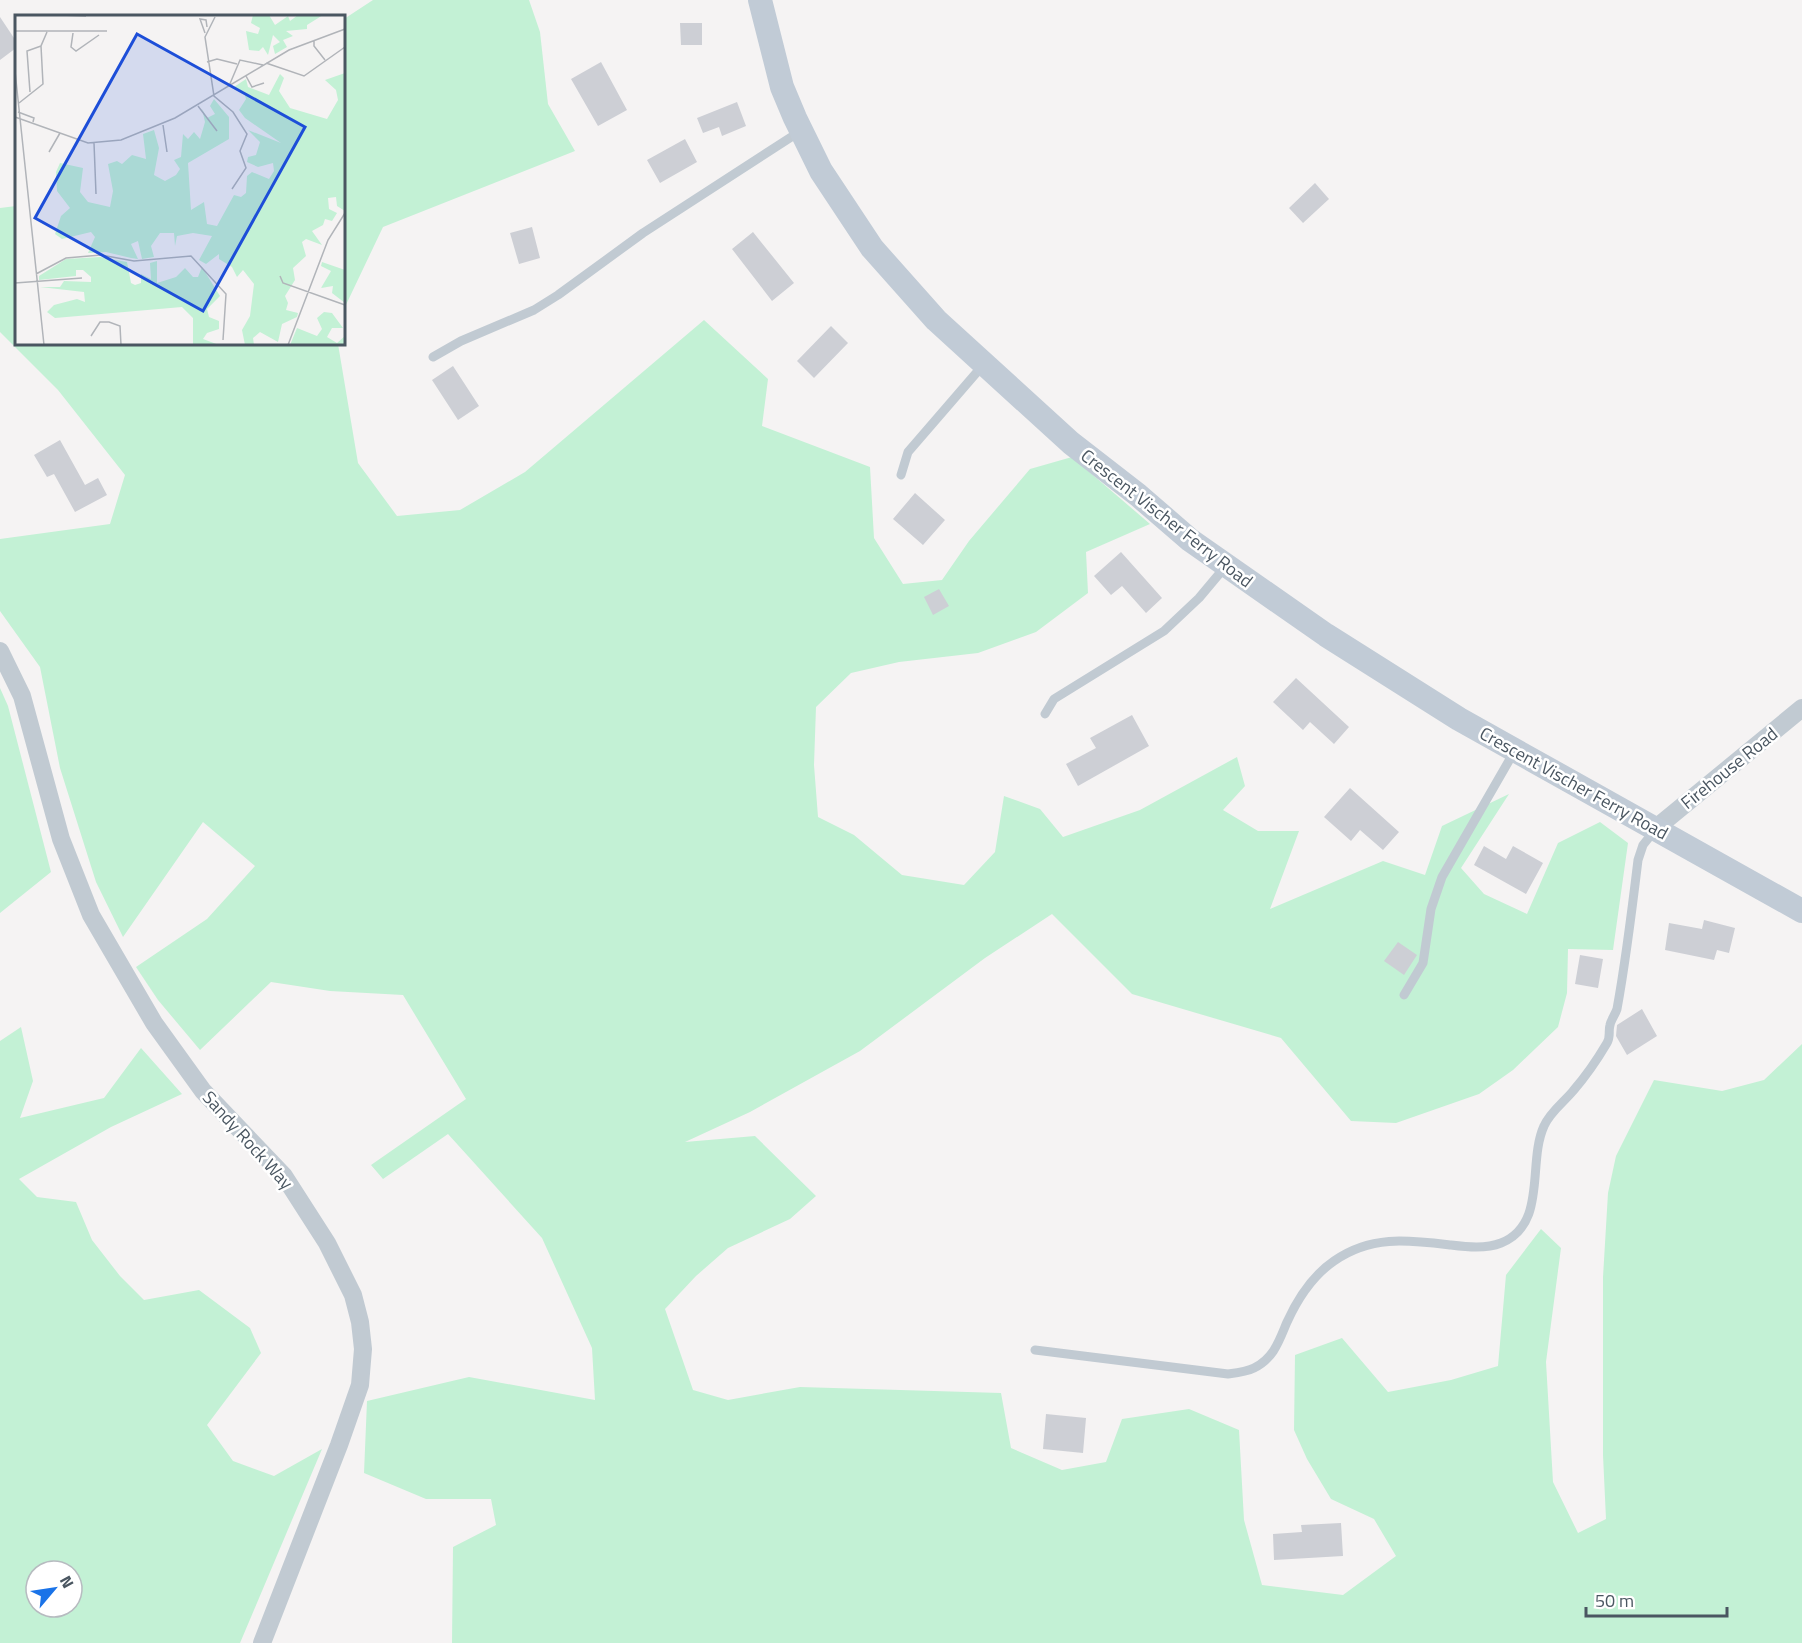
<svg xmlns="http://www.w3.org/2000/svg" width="1802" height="1643" font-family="'Titillium Web',sans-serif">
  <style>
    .green { fill: #c3f1d5; fill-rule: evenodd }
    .building { fill: #cdcfd5 }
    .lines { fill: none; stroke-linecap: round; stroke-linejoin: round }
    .lane { stroke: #c1cad2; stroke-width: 9 }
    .street { stroke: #c1cad2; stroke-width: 18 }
    .secondary { stroke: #c1cbd6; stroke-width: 24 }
    .labels { text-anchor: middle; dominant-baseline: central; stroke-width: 5; stroke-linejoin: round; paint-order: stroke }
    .street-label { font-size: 18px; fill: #4a5661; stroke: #fff }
    .inset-road { fill: none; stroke: #b1b4b9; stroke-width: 1.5 }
    .view { fill: #1d4ed8; fill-opacity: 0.15; stroke: #1d4ed8; stroke-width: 3 }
    .inset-edge { fill: none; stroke: #4a5661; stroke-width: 3 }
  </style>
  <rect width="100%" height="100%" fill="#f5f3f3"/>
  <path class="green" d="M373,0h156l11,32 8,72 27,47 -192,76 -39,82v-290z
    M16,206v138h322l20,119 39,53 63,-6 65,-38 179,-152 64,59 -6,47 108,41 4,71 29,46 39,-4 27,-39 61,-72 42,-12 78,67 -64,28 2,41 -52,39 -58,21 -79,9 -48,11 -35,34 -2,58 4,52 36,18 48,40 62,10 31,-33 9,-56 36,13 23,28 77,-27 97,-53 8,29 -22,24 35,21h41l-29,78 113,-48 42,14 17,-49 67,-32 -48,74 23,26 43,20 31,-71 42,-21 28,21 -15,107 -45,-1 -1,44 -9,34 -45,43 -34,24 -83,29 -45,-2 -70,-83 -149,-44 -80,-80 -67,44 -125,93 -110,61 -65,30 70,-6 61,60 -26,23 -62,29 -32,28 -31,33 28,81 35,10 72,-13 201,6 10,55 51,22 44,-8 16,-43 67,-10 50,21 5,90 18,65 81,10 53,-39 -22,-37 -43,-20 -24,-40 -13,-29 1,-75 47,-17 46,54 63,-12 47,-14 8,-91 35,-46 20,19 -15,114 7,120 25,51 28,-14 -3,-64v-178l5,-84 8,-37 38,-76 68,11 42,-11 38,-36v599h-1350l1,-96 43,-22 -5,-26h-65l-62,-26 3,-72 102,-24 126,23 -3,-52 -50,-110 -94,-104 -65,45 -12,-14 95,-66 -63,-104 -73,-4 -59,-9 -71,68 -42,-50 -22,-33 71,-48 48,-53 -52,-44 -80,115 -27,-55 -36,-114 -20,-101 -40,-56v-72l110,-15 15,-49 -67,-85 -58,-58v-124z
    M0,688l8,18 43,166 -51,41z
    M21,1027l12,54 -13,37 84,-20 37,-50 41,46 -71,33 -92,52 18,18 39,5 16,38 28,36 24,24 55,-10 51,38 11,25 -54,72 26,36 41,15 48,-27 -82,194h-240v-602zM36,1571h36v36h-36z"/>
  <path class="building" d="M0,17l16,24v7l-16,12z
    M680,23h22v22h-21z
    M601,62l26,48 -29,16 -27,-47z
    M737,102l9,24 -24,10 -3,-9 -16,6 -6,-15z
    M685,139l12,23 -37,21 -13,-23z
    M1315,183l14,16 -26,24 -14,-15z
    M532,227l8,31 -21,6 -9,-31z
    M753,232l41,51 -22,18 -40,-52z
    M831,326l17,17 -34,35 -17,-17z
    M453,366l26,40 -21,14 -26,-40z
    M60,440l25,45 13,-7 9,17 -32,17 -21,-38 -7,3 -13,-22z
    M915,493l30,27 -22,25 -30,-26z
    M1121,552l41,46 -16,15 -24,-27 -11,9 -17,-19z
    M939,589l10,17 -16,9 -9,-18z
    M1296,678l53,49 -15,17 -24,-22 -7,8 -30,-28z
    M1132,715l17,31 -71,40 -12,-22 30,-16 -6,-10z
    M1350,788l49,44 -16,18 -23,-20 -9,11 -27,-24z
    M1484,846l22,13 7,-13 30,17 -17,31 -52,-29z
    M1704,920l31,8 -6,25 -12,-3 -3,10 -49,-10 4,-27 33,6z
    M1398,942l19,13 -13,20 -20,-14z
    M1580,955l23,4 -5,29 -23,-4z
    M1642,1009l15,27 -30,19 -11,-19 1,-11z
    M1046,1414l40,4 -3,35 -40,-4z
    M1341,1523l2,33 -69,4 -1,-26 29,-2 -1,-7z"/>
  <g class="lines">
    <path class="lane" d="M433,357l28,-16 73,-31 24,-15 85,-62 156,-101
      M901,475l7,-23 76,-88
      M1045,714l9,-15 110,-68 35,-33 26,-31
      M1404,995l19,-32 8,-54 11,-32 72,-125
      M1035,1350l193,24c8,-1 18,-2 26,-6 20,-10 25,-27 33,-46 11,-24 25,-46 47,-61 37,-26 74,-21 117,-16 16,2 35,4 50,-2 47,-19 26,-80 43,-117 6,-14 20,-24 29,-35 13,-15 24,-31 34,-48 4,-7 1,-11 3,-18 1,-5 5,-10 7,-16 9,-49 15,-99 21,-149l5,-15 12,-15"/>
    <path class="street" d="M0,651l22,45 39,143 30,76 63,108 49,68 81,85 43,67 26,52 7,27 3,27 -3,36 -21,60 -77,198
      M1656,828l146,-120"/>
    <path class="secondary" d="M760,0l22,87 13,31 26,53 51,77 64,72 135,123 67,52 52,45 136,95 133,84 343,192"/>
  </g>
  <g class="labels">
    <g class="street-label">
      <text transform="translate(1167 518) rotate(38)">Crescent Vischer Ferry Road</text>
      <text transform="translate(1729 768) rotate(-39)">Firehouse Road</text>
      <text transform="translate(1574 783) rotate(29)">Crescent Vischer Ferry Road</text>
      <text transform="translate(248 1140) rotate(48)">Sandy Rock Way</text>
    </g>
  </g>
  <g transform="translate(15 15)">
    <rect width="330" height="330" fill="#f5f3f3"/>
    <path d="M238,0h16l6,10 13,-9 2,5 8,-6h25l-16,10v4l-21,2 7,5 -10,4 4,7 -12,7 -2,-8 7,-4 -7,-7 -5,20 -5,-8 -4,4 -10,-1 -3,-19 12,3 2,-6 -9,-5zM330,58v138l-8,-5 -1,-9 -8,1 1,11 8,4 -5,8 -7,-2 -2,6 -11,6 10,14 -16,-6 -4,3 4,14 -13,12 2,12 -10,16 3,7 -2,7 12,3 -1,4 -15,7 -4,18 -18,-10 -7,6 1,7h-9l-3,-15 8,-14 4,-32 -11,-14 -6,7 -5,-10 -13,-8v-5l-13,10 -7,-4 13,-24 -19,-3 -16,3 -2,10 -1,-13h-14l-9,13 3,11 -12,2 -4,-18 -7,3 7,15 -7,-1 -25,-6 -18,1 7,-16 -4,-5 -29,7 -7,-5 6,-18 9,-8 -13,-17 -1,-19 4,-9 23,5 -3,24 8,10 22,5 3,-16 -5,-27 9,-3 5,3 10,-9 14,4 -3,-25 11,-4 5,18 -5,27 11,6 11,-6 4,-6 -6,-9 7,-3 2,-23 5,5 6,-7 6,7 5,-17 -3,-13 5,9 8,-4 -5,-8 4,-7 15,18v22l-41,24 3,47 13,-8 3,22 10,2 17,-31 7,2 5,-4 1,-17 5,-4 17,7 5,-8 -1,-8 -15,4 -11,-5 1,-5 8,-2 4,-13 -12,-12 33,13 -36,-25 -6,-8 7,-11 -2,-7 -10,-5 12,-8 2,8 21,8 11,-21 4,4 -5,13 11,17 37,11 11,-19 -2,-10 -11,-10zM85,242l27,5 4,21 4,2 6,-2v-9l10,5 -1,-16 7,-2v22l19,-6 9,-9 8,9h5l4,-10 18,29 -13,13 2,8 10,4v8l-12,4 -4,6 16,6h-26v-27l-11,-11 -127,11 -8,-6 7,-7 23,-6 8,3 -1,-10 -44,-5h20l4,-6 27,1v-5l-8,-7h-7v6l-37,4v-4l27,-17zM307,247l23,8v33l-13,-10 1,-7 -12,2 10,-17 -10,-5zM309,297l8,1 11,15h-11l-5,9 10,6 8,-7v9h-55l7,-17 20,8 5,-7 -5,-11z" fill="#c3f1d5"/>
    <path class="inset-road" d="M45,0l26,1M200,2l-10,20 9,59 19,16 14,22 -7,17 6,17 -14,21M0,16h92M58,18l-2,14 5,4 23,-16M190,18l-5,-14 6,1 1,7M299,25v6l11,14M192,47l10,-3 20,5M251,48l38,13 41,-29M0,56l29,274M231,61l6,11 12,-4M214,71l11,-26 23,5M15,77l-3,-41 14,-5M4,88l24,-19 -2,-38 6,-14M183,91l19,25M3,97l16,6 -1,4M0,102l73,26 33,-3 54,-22 114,-68 56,-21M148,110l4,27M79,128l2,51M34,137l11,-19M21,259l30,-16 35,-3 33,6 57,-5 35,38 -3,46M265,261l3,7 62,22M0,268l67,-5M76,321l9,-14h9l11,4 1,19M273,330l40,-105 17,-27"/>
    <path class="view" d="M122,19l168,93 -102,184 -168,-93z"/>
    <rect width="330" height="330" class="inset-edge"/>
  </g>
  <g transform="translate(54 1589) rotate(61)"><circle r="28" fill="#ffffff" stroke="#b7bbc0" stroke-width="1.5"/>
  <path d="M0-4.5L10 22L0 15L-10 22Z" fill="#1a73e8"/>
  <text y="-9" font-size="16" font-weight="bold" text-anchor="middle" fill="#4a5661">N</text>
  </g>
  <path d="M1586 1607v9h141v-9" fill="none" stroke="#4a5661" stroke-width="3"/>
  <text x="1595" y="1607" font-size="18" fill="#4a5661" stroke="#ffffff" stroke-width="4.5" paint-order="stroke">50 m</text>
</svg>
